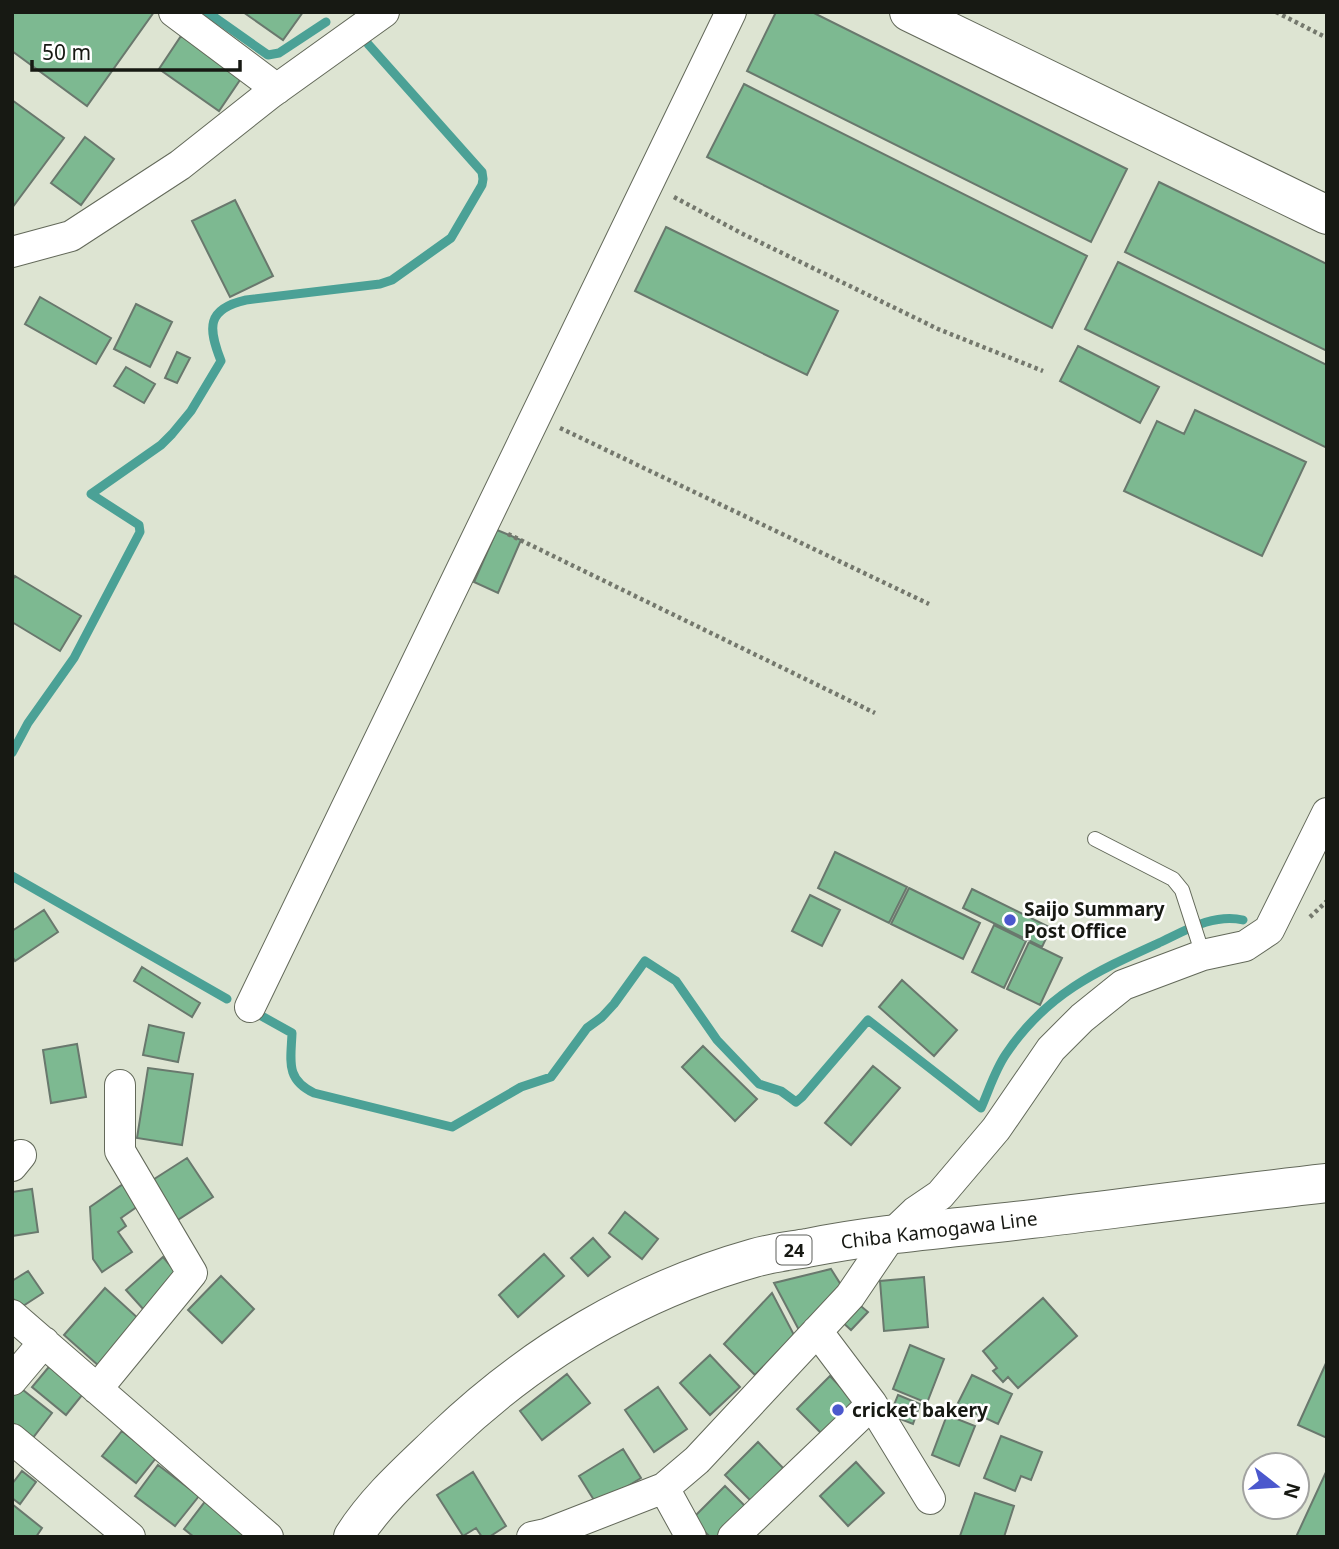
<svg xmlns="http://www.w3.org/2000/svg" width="1339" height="1549" font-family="'Noto Sans',sans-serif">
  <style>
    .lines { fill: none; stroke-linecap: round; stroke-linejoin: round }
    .stream { stroke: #4ba196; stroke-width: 9 }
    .building { fill: #7db991; stroke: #69786d; stroke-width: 2 }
    .lane-casing { stroke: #63695a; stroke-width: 16 }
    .street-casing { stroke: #63695a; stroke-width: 32 }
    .secondary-casing { stroke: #63695a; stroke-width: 40 }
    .primary-casing { stroke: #63695a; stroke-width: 40 }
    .path { stroke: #74786d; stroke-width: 4.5; stroke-dasharray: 3.5 3.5; stroke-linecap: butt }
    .lane { stroke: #fff; stroke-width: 14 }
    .street { stroke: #fff; stroke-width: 30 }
    .secondary { stroke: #fff; stroke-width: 38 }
    .primary { stroke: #fff; stroke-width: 38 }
    .poi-dot { fill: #4b58cd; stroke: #fff; stroke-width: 2.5 }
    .labels { text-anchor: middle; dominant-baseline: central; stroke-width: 5; stroke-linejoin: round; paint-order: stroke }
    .shield { fill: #fff; stroke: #5d5e5a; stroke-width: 2 }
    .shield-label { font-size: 18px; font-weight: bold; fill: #171913 }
    .poi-label { font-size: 19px; font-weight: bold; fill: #171913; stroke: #fff; text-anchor: start }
    .street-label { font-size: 19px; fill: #171913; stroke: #fff }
  </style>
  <rect width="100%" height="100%" fill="#dde4d2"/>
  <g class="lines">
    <path class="stream" d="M207,12l61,43 11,-2 47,-31
      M12,753l16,-30 46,-65 66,-126 -1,-7 -48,-31 70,-49 11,-11 19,-23 30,-50c-13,-33 -15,-52 25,-61l134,-16 12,-4 59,-42 31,-53 1,-6 -1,-7 -114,-128
      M12,876l215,123
      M258,1014l34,19c-1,28 -7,46 22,60l138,34 69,-40 30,-10 36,-49 15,-11 12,-13 31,-43 31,20 41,59 42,44 22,7 15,11 6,-5 66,-77 113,88c8,-18 14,-38 25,-54 41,-61 91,-83 155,-112 25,-12 54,-29 82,-22"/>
  </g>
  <path class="building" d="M12,12h142l-67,94 -75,-55z
    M243,12h60l-20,28z
    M776,12h36l315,157 -36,73 -344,-171z
    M181,36l61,41 -23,34 -60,-42z
    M744,84l343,172 -35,72 -345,-171z
    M12,100l52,38 -52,70z
    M85,137l29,22 -33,46 -30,-22z
    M1159,182l168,82v87l-202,-99z
    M235,200l38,76 -43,21 -38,-76z
    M666,227l172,84 -31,64 -172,-84z
    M1118,262l209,103v83l-242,-119z
    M40,297l71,41 -15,26 -71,-40z
    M136,304l36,18 -22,45 -36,-18z
    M1078,346l81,41 -19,36 -80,-42z
    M177,352l13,6 -13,25 -12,-5z
    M126,367l29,17 -11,19 -30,-17z
    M1195,410l111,52 -44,94 -138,-65 33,-70 27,13z
    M497,530l24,10 -23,53 -24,-11z
    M15,576l66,40 -21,35 -48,-29v-41z
    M835,852l72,35 -18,36 -71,-35z
    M909,888l71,35 -17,36 -72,-35z
    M972,889l79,39 -9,19 -79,-39z
    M810,895l30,15 -18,36 -30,-15z
    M44,910l14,22 -43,29 -3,-5v-25z
    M994,925l32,16 -22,47 -32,-16z
    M1029,942l33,16 -22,47 -33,-16z
    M142,967l58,36 -8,14 -58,-36z
    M902,980l55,50 -23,26 -55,-49z
    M149,1025l35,8 -6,29 -35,-7z
    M77,1044l9,53 -35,6 -8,-53z
    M703,1046l54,53 -22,22 -53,-54z
    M873,1066l27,22 -49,57 -26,-22z
    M148,1068l45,6 -11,71 -45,-7z
    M187,1158l26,39 -40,26 -25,-40z
    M126,1182l15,22 -20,14 5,8 -8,6 14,20 -30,20 -9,-13 -3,-52z
    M32,1189l6,43 -26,4v-44z
    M625,1212l33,27 -16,20 -33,-26z
    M593,1238l17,19 -22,19 -17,-18z
    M544,1254l20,22 -46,41 -19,-22z
    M163,1257l17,20 -36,33 -18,-20z
    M831,1269l10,16 -42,45 -25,-47z
    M28,1271l15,22 -23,15 -8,-11v-16z
    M221,1276l33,33 -32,34 -34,-33z
    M924,1277l4,50 -44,4 -4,-50z
    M105,1288l35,32 -41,46 -35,-31z
    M772,1293l22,42 -39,40 -31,-31z
    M1043,1298l34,38 -59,52 -10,-11 -5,5 -10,-11 4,-3 -14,-17z
    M856,1302l12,10 -17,18 -11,-10z
    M910,1345l34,14 -17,44 -34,-14z
    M710,1355l30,32 -30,28 -30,-32z
    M1327,1361v77l-29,-13z
    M53,1362l34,27 -21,26 -34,-28z
    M567,1374l23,29 -48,37 -22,-29z
    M972,1375l40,19 -14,30 -41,-19z
    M830,1376l27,28 -33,32 -27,-27z
    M18,1386l34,27 -20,26 -20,-16v-29z
    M658,1387l29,42 -33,23 -29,-42z
    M898,1395l22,9 -7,20 -23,-9z
    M947,1415l28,11 -16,40 -27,-11z
    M122,1431l34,27 -20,25 -34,-27z
    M1001,1436l41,16 -11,28 -10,-4 -6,15 -31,-13z
    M758,1442l27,28 -32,33 -28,-28z
    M623,1449l18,29 -44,27 -18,-29z
    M856,1462l28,31 -36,33 -28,-30z
    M158,1465l41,31 -24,30 -40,-30z
    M1327,1470v67h-31z
    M22,1471l14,11 -16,22 -8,-6v-14z
    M473,1472l33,54 -17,11h-7l-6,-9 -13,8 -26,-41z
    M725,1486l24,24 -26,27h-13l-18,-18z
    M975,1493l39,13 -10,31 -44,-1z
    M207,1499l40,30 -5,8h-48l-10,-8z
    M12,1504l30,24 -6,9h-24z"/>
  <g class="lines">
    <g class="lane-casing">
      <path id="lane" d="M1095,839l78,40 9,11 21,65"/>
    </g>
    <g class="street-casing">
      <path id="street" d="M174,12l103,77
        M12,252l59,-16 109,-71 91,-72 113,-81
        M250,1007l481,-995
        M12,1166l9,-11
        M12,1315l256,222
        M817,1331l55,73 58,95
        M12,1380l32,-38
        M97,1389l95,-116 -72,-122v-66
        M12,1439l118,98
        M664,1488l27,49
        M532,1537l14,-3 118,-46 33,-28 153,-164 42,-62 23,-22 25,-17 56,-66 55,-80 31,-31 41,-33 80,-30 42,-9 24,-16 58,-117
        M733,1537l139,-133"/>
    </g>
    <g class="secondary-casing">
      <path id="secondary" d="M909,12l418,203"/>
    </g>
    <g class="primary-casing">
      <path id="primary" d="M353,1537c24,-38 59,-68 91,-99 88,-84 193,-147 310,-180 17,-5 35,-7 53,-10 74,-15 150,-20 225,-29 98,-12 196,-25 295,-36"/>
    </g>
    <path class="path" d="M1276,12l51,26
      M674,197l67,36 197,96 105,42
      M560,428l369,176
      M508,534l367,179
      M1310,917l17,-16"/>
    <use href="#lane" class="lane"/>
    <use href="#street" class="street"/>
    <use href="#secondary" class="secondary"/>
    <use href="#primary" class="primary"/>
  </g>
  <g class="poi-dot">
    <circle cx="1010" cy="920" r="7"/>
    <circle cx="838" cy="1410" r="7"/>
  </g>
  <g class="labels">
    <rect class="shield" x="776.5" y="1235.5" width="35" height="29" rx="5"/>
    <g class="shield-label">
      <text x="794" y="1250">24</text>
    </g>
    <g class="poi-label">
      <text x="1024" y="909">Saijo Summary<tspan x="1024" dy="22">Post Office</tspan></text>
      <text x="852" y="1410">cricket bakery</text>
    </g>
    <g class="street-label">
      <text transform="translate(939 1230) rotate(-7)">Chiba Kamogawa Line</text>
    </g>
  </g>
  <rect width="1339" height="1549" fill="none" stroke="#171913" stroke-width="28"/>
  <g transform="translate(1276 1486) rotate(107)"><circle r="33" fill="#ffffff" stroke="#a2a3a1" stroke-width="2"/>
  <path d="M0-5L12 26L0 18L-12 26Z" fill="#4b58cd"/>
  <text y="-10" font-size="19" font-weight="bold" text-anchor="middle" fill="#171913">N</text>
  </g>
  <path d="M32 60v10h208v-10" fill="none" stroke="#171913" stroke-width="3.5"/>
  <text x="42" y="60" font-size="21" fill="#171913" stroke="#ffffff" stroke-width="5" paint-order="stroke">50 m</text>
</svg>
